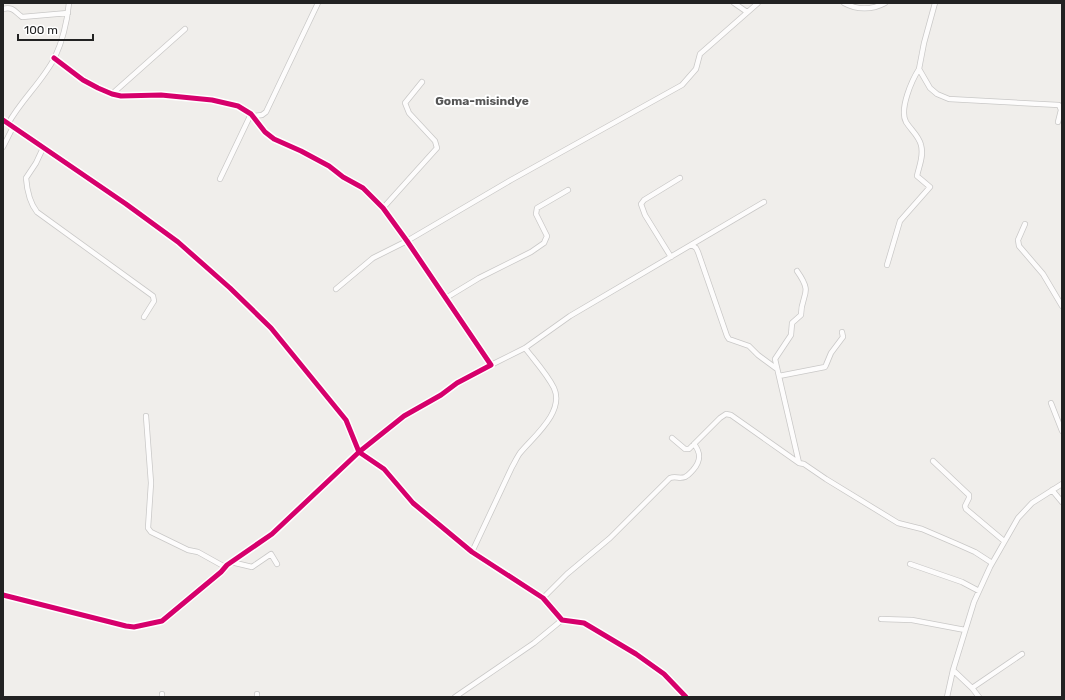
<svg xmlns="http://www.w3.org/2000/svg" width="1065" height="700" font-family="Rubik,sans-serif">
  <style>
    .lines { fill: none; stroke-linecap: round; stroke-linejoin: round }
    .street-casing { stroke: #c9c8c7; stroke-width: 6 }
    .street { stroke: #fdfcfc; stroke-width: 4.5 }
    .cycleway-casing { stroke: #fff; stroke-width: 8 }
    .cycleway { stroke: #d6006c; stroke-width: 5 }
    .labels { text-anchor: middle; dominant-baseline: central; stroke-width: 4; stroke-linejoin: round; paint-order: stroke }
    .quarter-label { font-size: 12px; font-weight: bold; fill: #555; stroke: #fff }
  </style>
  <rect width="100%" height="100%" fill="#f0eeeb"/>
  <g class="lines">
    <g class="street-casing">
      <path id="street" d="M734,3l13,9
        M844,3c13,7 28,7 41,0
        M935,3l-11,40 -5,26 11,19 7,6 12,5 110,6 2,5 -3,12
        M3,9c10,-3 12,3 19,8l46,-4
        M112,94l73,-65
        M254,116l8,-1 4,-3 52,-109
        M3,120l123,84 52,38 52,46 41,40 75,92 13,32 25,17 29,34 59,49 71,46 19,22 22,3 52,31 28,20 22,23
        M8,124c13,-24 35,-43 47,-67 8,-17 12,-35 14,-54
        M3,147l10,-20
        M43,148l-7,15 -10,15c1,12 3,24 11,34l116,84 1,5 -10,16
        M220,179l31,-65
        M383,208l54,-60 -2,-7 -26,-28 -4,-10 17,-21
        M1025,224l-7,16 1,6 24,28 19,32
        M692,245l4,3 2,4 29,84 2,3 20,7 9,9 19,14
        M671,257l-26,-42 -4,-11 3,-4 36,-22
        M887,265l13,-44 30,-34 -13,-11c2,-10 7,-20 4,-31 -2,-9 -10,-15 -15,-23 -7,-13 6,-42 13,-53
        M797,271c17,24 4,22 4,44l-9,8 -1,12 -16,24 24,104
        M336,289l37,-31 34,-17 104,-61 171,-95 14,-16 4,-15 58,-51
        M446,298l33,-20 52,-26 13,-9 3,-7 -11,-22 1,-6 31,-18
        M491,365l34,-17 45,-32 194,-114
        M779,376l46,-9 1,-2 5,-12 12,-16 -1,-5
        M1051,403l11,28
        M146,416l5,67 -3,45 3,4 37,18 10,2 27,15
        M672,438l13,11h4l31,-31 6,-4 5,1 68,48 5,1 22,15 72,44 24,6 35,15 18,8 17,11
        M933,461l36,34v3l-4,8 1,3 38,32
        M1052,490l10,12
        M472,552l40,-85c3,-5 5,-10 8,-14 13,-16 45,-41 34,-65 -7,-14 -19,-27 -29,-40
        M231,562l21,5 19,-13 6,10
        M910,564l52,18 17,9
        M3,595l123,31 8,1 28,-6 59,-49 6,-7 45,-31 87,-82 45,-36 37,-21 16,-12 34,-18 -84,-124 -24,-33 -20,-20 -20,-11 -14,-11 -28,-15 -27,-12 -9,-7 -14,-18 -13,-8 -26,-6 -51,-5 -40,1 -9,-2 -14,-6 -15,-8 -29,-22
        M543,598l24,-24 43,-36 60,-60c5,-2 10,1 15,-1 4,-2 5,-4 8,-7 7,-8 9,-16 1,-26
        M881,619l31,1 53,10
        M953,670l19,18 7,9
        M972,688l50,-34
        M162,694v3
        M257,694v3
        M455,697l79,-54 28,-23
        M947,697l6,-27 21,-68 16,-35 28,-49 14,-15 30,-19"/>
    </g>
    <use href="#street" class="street"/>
    <g class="cycleway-casing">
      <path id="cycleway" d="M3,120l123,84 52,38 52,46 41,40 75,92 13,32 25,17 29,34 59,49 71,46 19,22 22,3 52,31 28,20 22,23
        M3,595l123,31 8,1 28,-6 59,-49 6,-7 45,-31 87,-82 45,-36 37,-21 16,-12 34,-18 -84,-124 -24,-33 -20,-20 -20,-11 -14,-11 -28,-15 -27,-12 -9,-7 -14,-18 -13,-8 -26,-6 -51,-5 -40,1 -9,-2 -14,-6 -15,-8 -29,-22"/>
    </g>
    <use href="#cycleway" class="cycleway"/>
  </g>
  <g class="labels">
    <g class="quarter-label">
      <text x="482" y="101">Goma-misindye</text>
    </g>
  </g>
  <rect width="1065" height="700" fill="none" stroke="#222222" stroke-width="8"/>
  <path d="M18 34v6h75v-6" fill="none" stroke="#222222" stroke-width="2"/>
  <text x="24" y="34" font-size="12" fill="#222222" stroke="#ffffff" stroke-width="3" paint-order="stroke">100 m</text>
</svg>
